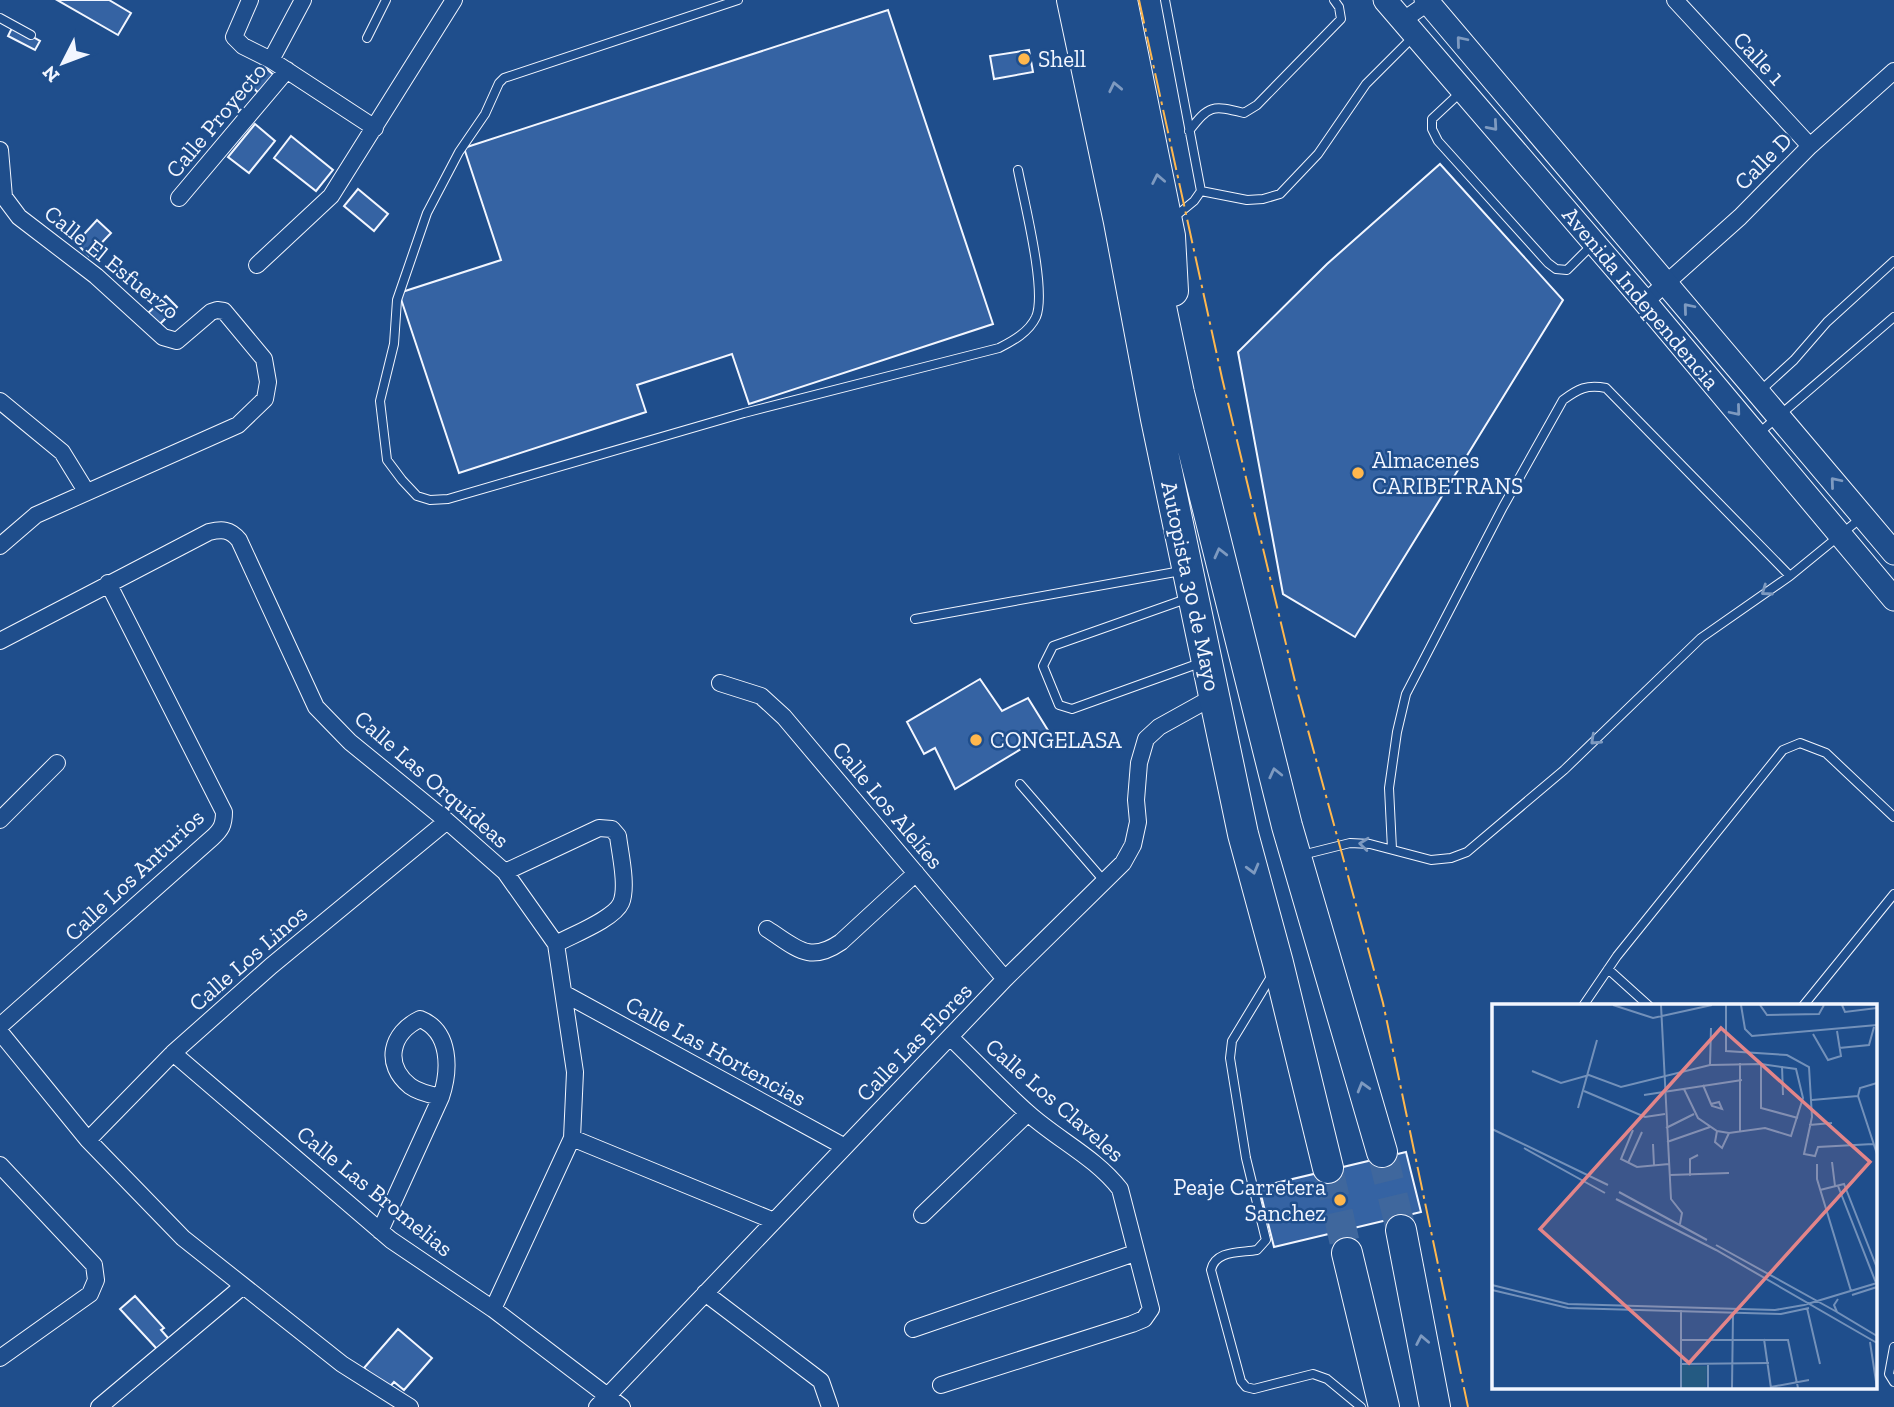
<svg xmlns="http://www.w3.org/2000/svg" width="1894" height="1407" font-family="'Zilla Slab',serif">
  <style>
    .building { fill: #3563a3; stroke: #f2f6ff; stroke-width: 2 }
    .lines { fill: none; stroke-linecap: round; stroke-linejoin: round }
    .highway-tunnel { stroke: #3f679d; stroke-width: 30; stroke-dasharray: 30 15; stroke-linecap: butt }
    .lane-casing { stroke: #f2f6ff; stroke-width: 10 }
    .street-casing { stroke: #f2f6ff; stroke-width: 18 }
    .secondary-casing { stroke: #f2f6ff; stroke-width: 25 }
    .highway-casing { stroke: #f2f6ff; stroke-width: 32 }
    .lane { stroke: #1f4e8c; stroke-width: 8 }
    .street { stroke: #1f4e8c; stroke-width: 16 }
    .secondary { stroke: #1f4e8c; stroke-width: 23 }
    .highway { stroke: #1f4e8c; stroke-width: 30 }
    .power { stroke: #ffb74d; stroke-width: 2; stroke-dasharray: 24 5 3.5 5; stroke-linecap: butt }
    .oneway { stroke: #7e9ac0 }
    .poi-dot { fill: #ffb74d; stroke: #1f4e8c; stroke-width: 2.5 }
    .labels { text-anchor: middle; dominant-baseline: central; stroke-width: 5; stroke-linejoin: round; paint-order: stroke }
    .street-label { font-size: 23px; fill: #f2f6ff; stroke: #1f4e8c }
    .poi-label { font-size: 23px; fill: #f2f6ff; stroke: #1f4e8c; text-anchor: start }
    .inset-road { fill: none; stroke: #7391ba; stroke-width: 2 }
    .view { fill: #e38589; fill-opacity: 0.15; stroke: #e38589; stroke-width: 3.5 }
    .inset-edge { fill: none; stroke: #f2f6ff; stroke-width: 3.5 }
  </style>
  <rect width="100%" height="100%" fill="#1f4e8c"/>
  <path class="building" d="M57,0h52l22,13 -13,22z
    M888,10l105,314 -244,80 -17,-50 -95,31 9,27 -187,61 -60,-180 102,-33 -37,-112z
    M13,26l27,15 -5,9 -27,-14z
    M1029,50l4,22 -39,7 -4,-23z
    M261,64l14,12 -15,18 -14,-12z
    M255,124l20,17 -26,32 -21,-16z
    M291,136l42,34 -17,21 -42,-33z
    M1440,164l123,136 -208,337 -72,-43 -45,-242 89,-88z
    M358,189l30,25 -14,17 -30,-25z
    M97,220l14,13 -22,23 -13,-13z
    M166,296l11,11 -21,21 -12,-11z
    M980,679l22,32 26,-13 21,34 -94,57 -20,-41 -11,6 -17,-32z
    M1406,1152l15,60 -147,35 -15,-60z
    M135,1296l29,32 -3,2 8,9 -12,10 -37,-40z
    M398,1329l34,29 -28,32 -10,-8 -6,7 -24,-21z"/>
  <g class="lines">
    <path class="highway-tunnel" d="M1382,1152l19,78
      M1328,1168l19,85"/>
    <g class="lane-casing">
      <path id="lane" d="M738,0l-234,78 -5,5 -14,31 -26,38 -32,61 -30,87 -3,44 -14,57 7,59 15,20 15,16 13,4 18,-1 296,-86 255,-65c14,-7 30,-16 37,-31 11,-26 -12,-116 -18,-147
        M1165,0l36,191 -7,10 -22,18
        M0,18l31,17
        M367,38l19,-38
        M1462,91l-30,28v10l6,12 110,122 8,6 11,1 25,-25
        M1189,131c20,-26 23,-26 55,-18l13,-8 84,-86 -2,-12 -5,-7
        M1201,191l46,9 16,-1 17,-5 38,-40 48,-70 47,-47
        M1759,392l35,-32 33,-38 67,-61
        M1759,433l135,-116
        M1189,598l-136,48 -10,20 16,39 13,4 128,-46
        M915,619l266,-48
        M1020,784l85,98
        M1392,849l-3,-61 8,-56 9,-38 97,-187 60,-107c15,-11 24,-16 43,-12l184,188
        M1302,855l48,-12 20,1 61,16 20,-2 16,-6 97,-82 137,-132 89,-62 71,-58
        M1608,969l41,37
        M1272,975l-40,66 -2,17 16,100 20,82 -9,10c-17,3 -42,0 -46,20l30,111 5,6 8,2 59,-15 14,5 34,28
        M1583,1006l34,-50 166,-206 17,-7 26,10 68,64
        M1803,1006l91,-112
        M1894,1347l-5,27 5,8"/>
    </g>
    <g class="street-casing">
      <path id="street" d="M250,0l-16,37 9,9 28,14 104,68
        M1675,0l135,146
        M1402,21l30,-21
        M271,60l32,-60
        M0,150l4,47 15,20 77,59 67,61 14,4 34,-29 6,-2 7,1 40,48 4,23 -3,17 -27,26 -202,90 -36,31
        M179,198l108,-128
        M257,265l74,-69 123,-196
        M1645,302l95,-85 70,-71 84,-75
        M0,401l62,51 24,39
        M0,641l209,-109c13,-3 21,-3 30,8l77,167 34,35 97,79 58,51 51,72 19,128 -3,66 -79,171
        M720,683l41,13 23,21 221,262
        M0,820l57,-57
        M505,872l94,-44 13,1 6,7c2,17 10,51 3,67 -7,16 -49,32 -65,41
        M767,929c30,19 42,35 74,13l75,-69
        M565,994l280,153
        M0,1026l212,-188c9,-8 12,-13 12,-26l-116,-229
        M0,1032l88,108 95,98 159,126 68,43
        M173,1053l218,187 102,69 129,98
        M572,1138l202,83
        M88,1140l85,-87 98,-87 176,-145
        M0,1165l94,100 2,15 -6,14 -90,64
        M922,1215l106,-102
        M380,1231l61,-134c9,-27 10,-66 -21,-78 -29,14 -37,45 -10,67 8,6 21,9 31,11
        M705,1293l116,88 9,26
        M913,1329l222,-76
        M941,1385l191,-61 12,-5 7,-10 -31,-120c-25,-32 -62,-49 -92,-76 -27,-24 -52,-51 -78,-76
        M99,1407l144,-121
        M597,1407l408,-428 118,-116 10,-18 5,-23 -2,-22 3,-37 7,-24 13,-12 54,-30"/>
    </g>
    <g class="secondary-casing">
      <path id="secondary" d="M1385,0l260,302 249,297
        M1426,0l468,553"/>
    </g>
    <g class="highway-casing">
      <path id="highway" d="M1072,0l47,222 37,197 87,415 35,129 50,205
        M1097,0l82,393 108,433 95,326
        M1122,0l48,236 3,55
        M1401,1230l34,177
        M1347,1253l37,154"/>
    </g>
    <use href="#lane" class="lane"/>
    <use href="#street" class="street"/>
    <use href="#secondary" class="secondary"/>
    <use href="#highway" class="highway"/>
    <path class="power" d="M1139,0l83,378 76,316 85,309 85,404"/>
  </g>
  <defs><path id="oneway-chevron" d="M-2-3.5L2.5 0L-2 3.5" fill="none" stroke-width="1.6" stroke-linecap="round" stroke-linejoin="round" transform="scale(1.75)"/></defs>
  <g class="oneway">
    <use href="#oneway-chevron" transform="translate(1461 41) rotate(-130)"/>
    <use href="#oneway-chevron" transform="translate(1115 87) rotate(-102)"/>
    <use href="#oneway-chevron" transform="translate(1493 126) rotate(49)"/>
    <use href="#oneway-chevron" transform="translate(1158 179) rotate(-101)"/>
    <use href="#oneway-chevron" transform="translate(1688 308) rotate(-130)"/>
    <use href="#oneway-chevron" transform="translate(1736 411) rotate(50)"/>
    <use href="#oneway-chevron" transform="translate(1835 482) rotate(-130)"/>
    <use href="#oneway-chevron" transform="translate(1220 553) rotate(-104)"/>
    <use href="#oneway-chevron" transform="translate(1766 591) rotate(145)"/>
    <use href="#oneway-chevron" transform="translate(1595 740) rotate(137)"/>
    <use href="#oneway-chevron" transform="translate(1275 773) rotate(-103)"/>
    <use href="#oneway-chevron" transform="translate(1364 844) rotate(-174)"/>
    <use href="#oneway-chevron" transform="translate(1253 869) rotate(75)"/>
    <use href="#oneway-chevron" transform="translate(1363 1087) rotate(-106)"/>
    <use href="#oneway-chevron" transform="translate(1422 1340) rotate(-101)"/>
  </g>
  <g class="poi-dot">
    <circle cx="1024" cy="59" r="7"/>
    <circle cx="1358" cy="473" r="7"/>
    <circle cx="976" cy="740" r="7"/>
    <circle cx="1340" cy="1200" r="7"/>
  </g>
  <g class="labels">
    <g class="street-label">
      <text transform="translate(1759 58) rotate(47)">Calle 1</text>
      <text transform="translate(216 120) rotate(-50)">Calle Proyecto</text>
      <text transform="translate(1763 161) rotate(-45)">Calle D</text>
      <text transform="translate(112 262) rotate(39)">Calle El Esfuerzo</text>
      <text transform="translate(1641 298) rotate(50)">Avenida Independencia</text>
      <text transform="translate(1191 586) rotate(78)">Autopista 30 de Mayo</text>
      <text transform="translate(432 779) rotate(41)">Calle Las Orquídeas</text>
      <text transform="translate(888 805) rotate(50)">Calle Los Alelíes</text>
      <text transform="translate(134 875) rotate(-43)">Calle Los Anturios</text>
      <text transform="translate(248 958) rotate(-41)">Calle Los Linos</text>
      <text transform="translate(914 1042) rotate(-46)">Calle Las Flores</text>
      <text transform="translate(716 1051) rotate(29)">Calle Las Hortencias</text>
      <text transform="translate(1055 1100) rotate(41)">Calle Los Claveles</text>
      <text transform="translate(375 1191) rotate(39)">Calle Las Bromelias</text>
    </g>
    <g class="poi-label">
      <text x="1038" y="59">Shell</text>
      <text x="1372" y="460">Almacenes<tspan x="1372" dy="26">CARIBETRANS</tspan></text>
      <text x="990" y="740">CONGELASA</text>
      <text x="1326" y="1187" text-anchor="end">Peaje Carretera<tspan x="1326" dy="26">Sanchez</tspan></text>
    </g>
  </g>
  <g transform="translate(1492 1004)">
    <rect width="385" height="385" fill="#1f4e8c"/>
    <path d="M190,361l25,1 -1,22h-24z" fill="#245a82"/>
    <path class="inset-road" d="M121,1l40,13 59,-13M169,1l10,194 11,14 -2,11M234,1v46l61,4 22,12 3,50 -8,37 11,2 3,-9 55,-3M249,1l4,24 7,7 125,-11M268,1l7,10 52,-1 5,-9M350,1l3,7 32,-4M321,30l15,26 13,-4 -4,-25M347,44l30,-3 5,-18M269,60v44l37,10M218,61l1,-37M290,62l1,29M40,67l29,12 28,-8 32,12 89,-22 51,-1 35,5 7,29 -12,38 -26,-8 -36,5 -12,-2 -19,-13 -14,-29M211,81l8,19 1,2 10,3 -3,-7 -8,2M92,87l61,26 20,-3M152,91l98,-15M366,92l19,58M366,92l2,-8 17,-5M320,96l46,-4M86,104l19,-68M317,121l23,-2M174,124l28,-14M0,125l116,56M141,126l-12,29 16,8 32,-3M225,127l-2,11 7,6 7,-15M248,127v-68M175,138l43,-15M161,140l1,21M32,144l81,45M340,158l3,24M136,159l14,-31M325,160v15l34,112M178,171l59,-2M198,172v-17l8,-4M346,182l38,97M328,186l24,-6 33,84M127,188l88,48M124,195l100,51 161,93M224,241l121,67M0,281l76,19 207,6 29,-5M0,286l76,18 213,6 28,-6M360,291l25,-8M346,295l-4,6 3,7 40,24M312,301l73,-22M315,304l13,56M189,306v78M272,335l7,49M189,336h107l10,48M378,338l7,46M189,360l88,-1M279,383l38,-7M216,384v-23M240,384l1,-75"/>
    <path class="view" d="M229,24l149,134 -181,201 -149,-134z"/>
    <rect width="385" height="385" class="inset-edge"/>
  </g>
  <g transform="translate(63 63) rotate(228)" stroke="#1f4e8c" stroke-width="5" paint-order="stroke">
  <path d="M0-5L12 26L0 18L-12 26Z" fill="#f2f6ff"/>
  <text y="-10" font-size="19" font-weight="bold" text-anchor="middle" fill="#f2f6ff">N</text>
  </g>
</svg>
